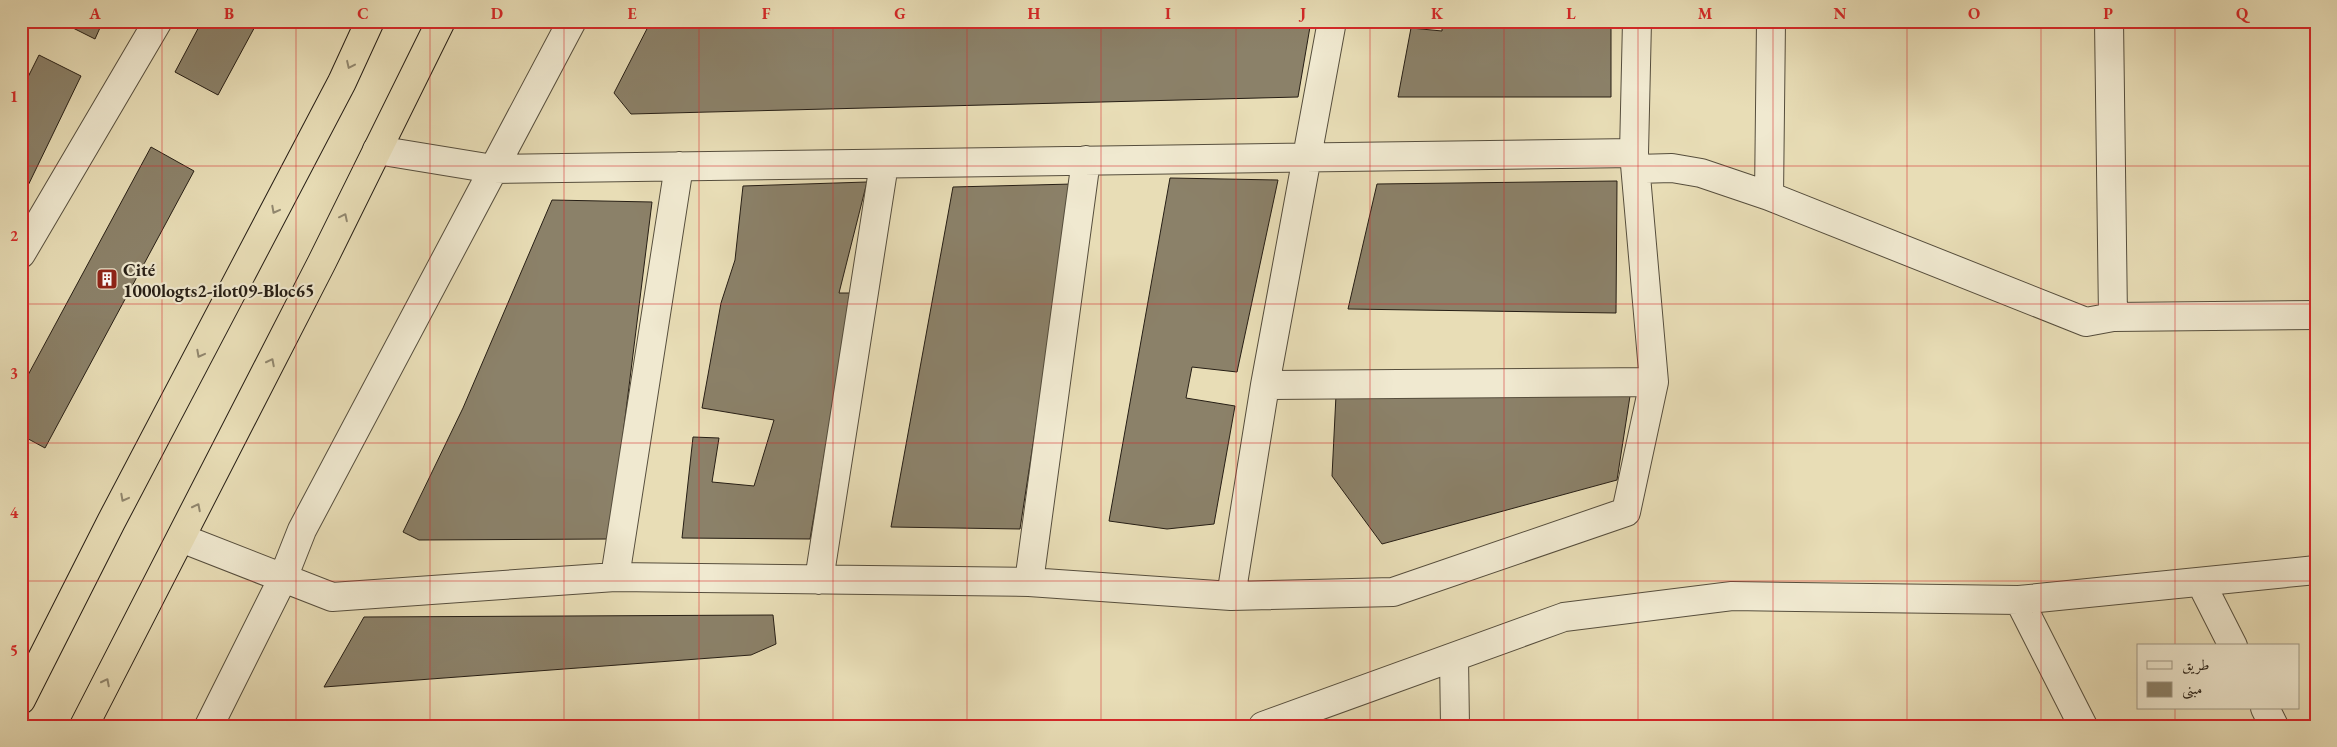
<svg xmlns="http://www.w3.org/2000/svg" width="2337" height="747" font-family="'EB Garamond',Amiri,serif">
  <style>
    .building { fill: #8b8169; stroke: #261e15 }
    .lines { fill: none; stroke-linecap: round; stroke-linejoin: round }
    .minor-casing { stroke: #564e3d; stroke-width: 30 }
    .highway-casing { stroke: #261e15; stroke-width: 30 }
    .minor { stroke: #f0e9d0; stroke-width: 28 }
    .highway { stroke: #e8ddb6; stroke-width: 28 }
    .oneway { stroke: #91876e }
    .grid { fill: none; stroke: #d62828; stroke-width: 1; stroke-opacity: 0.55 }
    .labels { text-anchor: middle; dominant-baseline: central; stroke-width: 4.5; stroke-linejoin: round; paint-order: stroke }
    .poi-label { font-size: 18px; font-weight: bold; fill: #261e15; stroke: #f0e9d0; text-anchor: start }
    .neatline { fill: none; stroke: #d62828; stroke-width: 2 }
    .grid-label { font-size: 16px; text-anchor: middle; font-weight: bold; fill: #d62828 }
  </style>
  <rect width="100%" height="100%" fill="#e8ddb6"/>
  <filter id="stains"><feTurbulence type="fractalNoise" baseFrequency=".004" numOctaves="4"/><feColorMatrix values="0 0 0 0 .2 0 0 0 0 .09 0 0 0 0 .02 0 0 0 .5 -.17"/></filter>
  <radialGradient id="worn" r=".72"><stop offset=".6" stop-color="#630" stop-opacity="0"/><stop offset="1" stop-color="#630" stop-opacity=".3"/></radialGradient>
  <path class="building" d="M59,21h44l-8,18z
    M202,21h56l-40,74 -43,-23z
    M651,21h660l-13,76 -667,17 -17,-21z
    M1442,21h169v76h-213l13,-69 31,3z
    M39,55l42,21 -60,124v-109z
    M151,147l43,24 -149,277 -24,-13v-47z
    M1170,178l108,2 -41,192 -45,-5 -6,31 49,8 -21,118 -47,5 -58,-8z
    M1617,181l-1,132 -268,-4 29,-125z
    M867,182l-28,111h13l-42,246 -128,-1 11,-101 26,1 -7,44 42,4 20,-66 -72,-12 19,-105 14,-43 8,-74z
    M1073,184l-53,345 -129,-2 62,-340z
    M552,200l100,2 -42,337 -191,1 -16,-8 60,-124z
    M1336,395l294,1 -13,84 -235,64 -50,-68z
    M773,615l3,29 -25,11 -427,32 40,-70z"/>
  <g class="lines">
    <g class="minor-casing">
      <path id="minor" d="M2109,21l4,296 203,-2
        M377,150l116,19 1141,-16
        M1636,169l36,-1 29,5 68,23 317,126 27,-5
        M1769,196l2,-175
        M21,254l137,-233
        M1265,385l389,-3
        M181,538l151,59 283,-20 414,5 202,14 162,-4 233,-80 28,-130 -20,-229 3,-132
        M615,577l64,-411
        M819,580l65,-416
        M1029,582l57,-422
        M2201,583l32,63
        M1231,596l34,-211 67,-364
        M2019,600l64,126
        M1454,658l1,68
        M2265,708l9,18
        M209,726l74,-148 19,-48 270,-509
        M1263,726l301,-109 168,-21 287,4 297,-30"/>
    </g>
    <g class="highway-casing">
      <path id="highway" d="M21,700l90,-178 231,-440 28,-61
        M84,726l238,-464 119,-241"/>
    </g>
    <use href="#minor" class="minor"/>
    <use href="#highway" class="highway"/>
  </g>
  <defs><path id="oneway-chevron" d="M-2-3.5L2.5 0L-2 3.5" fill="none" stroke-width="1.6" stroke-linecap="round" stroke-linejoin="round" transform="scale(1.25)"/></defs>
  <g class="oneway">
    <use href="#oneway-chevron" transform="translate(350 65) rotate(115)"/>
    <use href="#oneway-chevron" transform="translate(275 210) rotate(118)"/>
    <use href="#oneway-chevron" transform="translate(344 217) rotate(-64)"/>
    <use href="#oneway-chevron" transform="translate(200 354) rotate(118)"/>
    <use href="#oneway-chevron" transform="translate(271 362) rotate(-63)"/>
    <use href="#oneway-chevron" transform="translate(124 498) rotate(118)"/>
    <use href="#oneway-chevron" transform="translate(197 507) rotate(-63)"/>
    <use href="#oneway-chevron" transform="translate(106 682) rotate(-63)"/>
  </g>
  <path class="grid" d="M162,21v705M296,21v705M430,21v705M564,21v705M699,21v705M833,21v705M967,21v705M1101,21v705M1236,21v705M1370,21v705M1504,21v705M1638,21v705M1773,21v705M1907,21v705M2041,21v705M2175,21v625M21,166h2295M21,304h2295M21,443h2295M21,581h2295M2175,708v18"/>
  <defs>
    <g id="building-square" transform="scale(1.125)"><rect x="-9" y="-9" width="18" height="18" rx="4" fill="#8f2418" stroke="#f0e9d0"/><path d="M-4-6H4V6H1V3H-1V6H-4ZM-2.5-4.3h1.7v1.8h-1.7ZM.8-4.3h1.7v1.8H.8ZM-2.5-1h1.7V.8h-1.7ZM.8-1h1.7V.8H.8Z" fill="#fff"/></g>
  </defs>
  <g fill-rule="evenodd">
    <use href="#building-square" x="107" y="279"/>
  </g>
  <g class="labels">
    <g class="poi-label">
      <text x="123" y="269">Cité<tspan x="123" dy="21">1000logts2-ilot09-Bloc65</tspan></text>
    </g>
  </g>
  <rect width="2337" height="747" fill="none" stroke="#e8ddb6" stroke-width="55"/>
  <rect x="2137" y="644" width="162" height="65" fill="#f0e9d0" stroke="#9f9885"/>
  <rect x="2147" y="661" width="25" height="8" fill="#f0e9d0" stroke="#9f9885"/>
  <text x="2182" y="670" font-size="15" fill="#261e15">طريق</text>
  <rect x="2147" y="682" width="25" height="15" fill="#8b8169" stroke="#9f9885"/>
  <text x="2182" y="694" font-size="15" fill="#261e15">مبنى</text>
  <rect x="28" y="28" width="2282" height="692" class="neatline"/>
  <g class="grid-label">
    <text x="95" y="19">A</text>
    <text x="229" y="19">B</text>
    <text x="363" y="19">C</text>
    <text x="497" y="19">D</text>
    <text x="632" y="19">E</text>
    <text x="766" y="19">F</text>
    <text x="900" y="19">G</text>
    <text x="1034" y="19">H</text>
    <text x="1168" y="19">I</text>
    <text x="1303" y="19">J</text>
    <text x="1437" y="19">K</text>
    <text x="1571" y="19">L</text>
    <text x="1705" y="19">M</text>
    <text x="1840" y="19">N</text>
    <text x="1974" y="19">O</text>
    <text x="2108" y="19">P</text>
    <text x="2242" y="19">Q</text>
    <text x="14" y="102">1</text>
    <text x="14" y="241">2</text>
    <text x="14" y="379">3</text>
    <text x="14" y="518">4</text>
    <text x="14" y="656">5</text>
  </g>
  <rect width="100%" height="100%" filter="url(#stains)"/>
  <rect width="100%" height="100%" fill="url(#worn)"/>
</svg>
